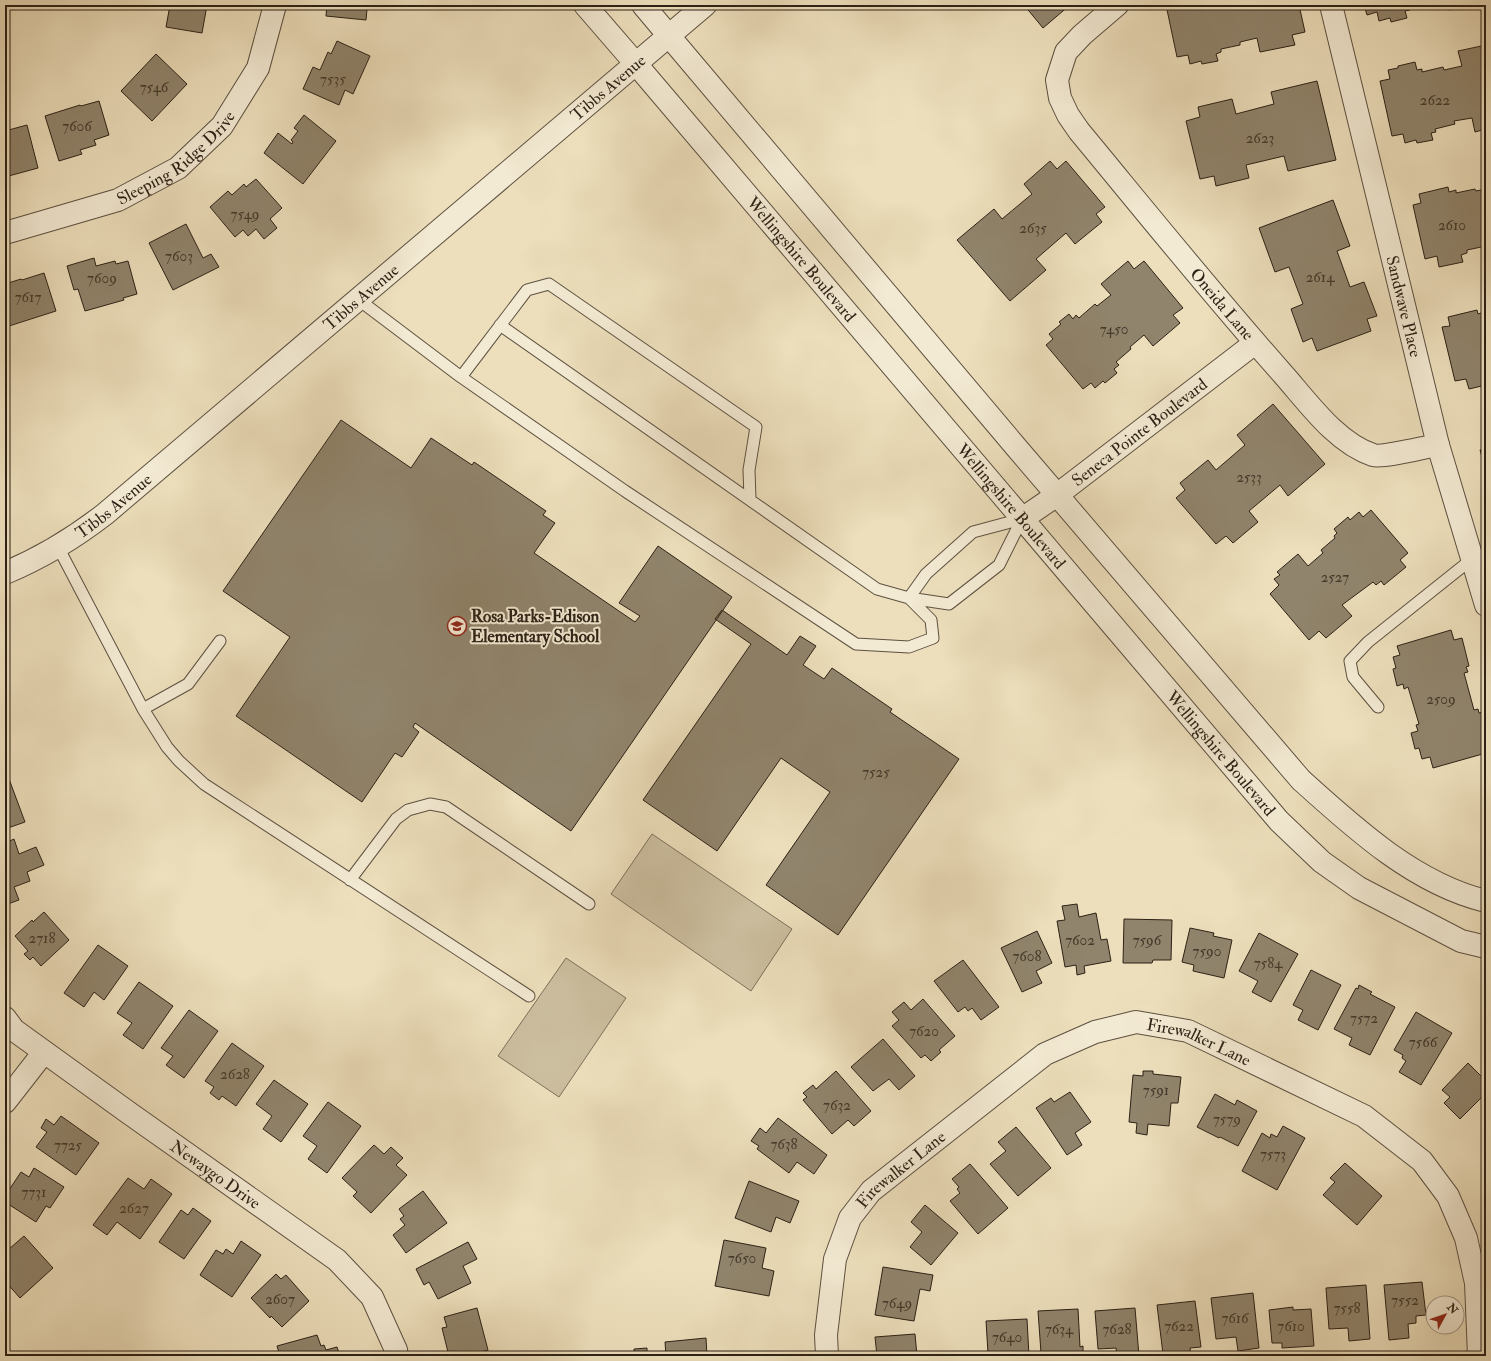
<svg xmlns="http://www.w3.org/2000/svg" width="1491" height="1361" font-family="'IM FELL Double Pica',serif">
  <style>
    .green { fill: #ccbfa0; stroke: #7c705b }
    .building { fill: #90846c; stroke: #2c2116 }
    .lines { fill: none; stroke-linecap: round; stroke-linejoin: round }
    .service-casing { stroke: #5c5040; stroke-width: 13 }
    .minor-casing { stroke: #5c5040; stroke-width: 24 }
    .tertiary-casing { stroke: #5c5040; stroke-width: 24 }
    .service { stroke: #f3ead3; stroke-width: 11 }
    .minor { stroke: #f3ead3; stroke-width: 22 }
    .tertiary { stroke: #f3ead3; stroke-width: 22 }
    .labels { text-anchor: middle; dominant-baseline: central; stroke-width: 4; stroke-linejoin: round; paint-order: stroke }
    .number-label { font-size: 15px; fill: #453a2c }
    .street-label { font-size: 17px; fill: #2c2116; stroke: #f3ead3 }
    .poi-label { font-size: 17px; font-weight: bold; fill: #2c2116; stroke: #f3ead3; text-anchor: start }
  </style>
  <rect width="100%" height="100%" fill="#eddfbc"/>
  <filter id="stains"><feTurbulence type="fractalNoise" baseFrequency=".005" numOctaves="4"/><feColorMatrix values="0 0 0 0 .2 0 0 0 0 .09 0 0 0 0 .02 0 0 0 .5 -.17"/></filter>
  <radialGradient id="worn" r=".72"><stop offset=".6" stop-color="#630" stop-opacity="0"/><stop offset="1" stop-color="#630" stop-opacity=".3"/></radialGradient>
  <path class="green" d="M652,834l140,95 -41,62 -140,-97z
    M566,958l60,40 -67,99 -61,-41z"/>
  <path class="building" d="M170,5h37l-5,28 -36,-6z
    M327,5h42v4h-2l-1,11 -40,-4z
    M1024,5h46l-27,23z
    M1166,5h133l6,27 -13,3 3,10 -35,7 -3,-14 -17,4v3l-19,4v3l-5,2 2,7 -16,3 -1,-3 -11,3 -2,-9 -11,2z
    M1364,5h53l-7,2v3l-5,1 2,7 -16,4 -1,-4 -11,3 -2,-9 -10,3z
    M1448,5h23l-22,5z
    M337,41l33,15 -17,38 -8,-4 -6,15 -36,-16 10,-22 7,3 8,-18 3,2z
    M1486,45v84l-11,3 -3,-14 -18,3 1,3 -20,5 1,3 -5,1 2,7 -16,3 -1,-3 -11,3 -2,-9 -11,2 -12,-55 10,-2 -2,-9 10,-2v-2l17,-4 2,8 5,-1v3l21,-5 1,3 18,-4 -4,-15z
    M156,54l31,30 -35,37 -31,-30z
    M1317,81l19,79 -48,11 -4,-15 -38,9 3,13 -33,8 -2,-10 -14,3 -14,-58 14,-4 -2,-10 34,-8 4,15 38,-10 -3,-12z
    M99,101l10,34 -15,5 2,5 -16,5 2,4 -23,7 -14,-45 35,-11 1,1z
    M304,115l32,26 -33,43 -39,-31 14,-20 14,11 1,-2 -2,-2 7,-9 -4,-3z
    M27,125l11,43 -33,9v-46z
    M1050,161l7,8 9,-8 39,46 -9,7 6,8 -27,22 -9,-11 -30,26 10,11 -36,31 -53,-61 37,-31 8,10 30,-25 -8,-10z
    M256,179l26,29 -12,11 7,9 -13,11 -8,-10 -8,7 -5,-6 -8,7 -25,-30 18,-16 4,4 12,-11 2,3z
    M1448,187l1,5 7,-2v3l19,-4 1,2 10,-2v57l-19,4v3l-6,2 2,7 -24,5 -2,-11 -12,3 -12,-54 8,-2 -2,-9z
    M1333,200l17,46 -13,5 13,36 14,-5 13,34 -10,3 4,12 -54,20 -5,-13 -9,4 -12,-33 12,-5 -14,-37 -14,5 -16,-44z
    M186,224l17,34 8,-4 8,13 -46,23 -24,-47z
    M94,258l2,8 19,-5 1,3 12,-3 9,33 -14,4 1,2 -39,11 -7,-22 -4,1 -7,-24z
    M1128,261l6,8 10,-8 39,47 -10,7 7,8 -27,23 -9,-11 -14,12 1,2 -15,13 3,3 -5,4 3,4 -12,10 -2,-2 -8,7 -4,-5 -8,6 -37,-44 7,-6 -4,-5 12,-10 -2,-2 10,-8 4,5 3,-4 3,3 16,-14 2,2 14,-11 -10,-11z
    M44,273l12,38 -47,15 -4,-12v-30l16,-5 1,1z
    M1477,310l1,4 6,-2 1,3h1v70l-17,4 -3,-10 -11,2 -13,-54 8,-1 -2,-9z
    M1273,404l52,60 -37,32 -8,-11 -31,26 9,11 -25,21 -7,-7 -10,8 -40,-46 9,-8 -5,-7 28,-23 8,10 29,-25 -8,-10z
    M341,420l70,48 20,-30 41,27 2,-3 72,49 -3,4 12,8 -21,30 101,69 5,-6 -21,-13 39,-57 74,51 -161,234 -156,-108 -2,4 6,5 -17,25 -7,-4 -33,49 -126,-86 54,-79 -67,-46z
    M1486,448v22l-6,-20z
    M1371,510l37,43 -8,7 6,7 -22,18 -3,-4 -5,4 -3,-3 -31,23 10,11 -26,22 -7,-7 -10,9 -39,-46 9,-9 -5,-6 6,-4 -3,-3 21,-18 10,12 15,-13 -2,-3 14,-12 -1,-2 3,-3 -3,-4 14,-12 2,3 9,-8 4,5z
    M722,610l65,45 13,-19 16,10 -13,19 21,14 8,-11 60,41 -2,3 69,47 -121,176 -72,-50 64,-93 -49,-34 -64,93 -74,-51 108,-156 -36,-25z
    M1451,630l3,10 8,-2 7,28 -3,1 2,5 -4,1 10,37 4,-1 1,4 4,-1 3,11v18h-2l2,12 -53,15 -3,-11 -8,2 -3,-11 -4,1 -4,-16 7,-2 -2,-6 3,-1 -11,-37 -4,2 -1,-5 -6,2 -4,-17 3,-1 -3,-11 7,-2 -3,-9z
    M9,779l16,43 -20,7v-49z
    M14,839l5,15 17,-7 8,18 -17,7 3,9 -16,6 5,13 -14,5v-62z
    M1077,904l2,13 17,-4 5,27 6,-1 4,22 -27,5 1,7 -8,2 -1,-10 -11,2 -8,-46 8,-1 -3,-14z
    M44,912l25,28 -28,26 -8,-9 -3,3 -6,-6 4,-3 -13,-15 17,-16 1,2z
    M1124,919l48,1 -1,40h-18l-1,3h-29z
    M1190,928l24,5 -1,3 19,4 -8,38 -31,-7 1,-6 -12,-3z
    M1037,931l15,32 -16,8 6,12 -20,9 -21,-44z
    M1259,933l39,21 -27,48 -19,-10 6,-11 -19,-10z
    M98,945l30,21 -24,34 -10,-8 -10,15 -20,-14z
    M963,960l36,47 -18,13 -9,-12 -4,3 -3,-4 -7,5 -24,-31z
    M1311,970l30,15 -23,45 -20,-10 5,-10 -10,-5z
    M139,982l34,24 -30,43 -20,-14 9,-12 -15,-10z
    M1359,985l13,7 -2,2 25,13 -25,48 -21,-10 3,-7 -18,-9 22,-41 2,1z
    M923,999l32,37 -16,14 2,2 -10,9 -6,-6 -4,3 -29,-32 7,-6 -7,-8 12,-10 7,8z
    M189,1010l29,21 -34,47 -18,-13 7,-9 -12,-8z
    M1416,1012l36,21 -31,52 -22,-13 7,-11 -4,-3 1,-3 -9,-5z
    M883,1039l32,37 -16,14 -10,-11 -16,12 -22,-24z
    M232,1043l32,23 -28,40 -14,-10 -3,4 -9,-7 4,-6 -9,-6z
    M1468,1063l18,18v12l-26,26 -16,-16 6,-6 -8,-7z
    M836,1071l35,40 -17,15 -6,-6 -16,14 -29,-34 4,-3 -4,-4 10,-8 3,4z
    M1143,1071h10v3l28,3 -3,26h-7l-2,23 -21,-2 -1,11 -11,-2 1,-10 -8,-1 4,-47 10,1z
    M274,1080l34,24 -27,38 -18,-13 9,-13 -16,-12z
    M1070,1092l21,30 -16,11 7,12 -15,10 -31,-47 15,-10 3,4z
    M1215,1094l20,11 2,-5 20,11 -19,35 -18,-9 -1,1 -22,-11z
    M328,1102l33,24 -34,47 -19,-14 9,-13 -14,-10z
    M61,1116l38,27 -23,32 -40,-28 11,-15 -6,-4 5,-9 8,6z
    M778,1118l49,37 -13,19 -17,-12 -8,11 -32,-24 2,-3 -8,-5 9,-13 6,5z
    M1283,1126l22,12 -28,52 -35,-19 20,-38 8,5 1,-4 6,3z
    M1016,1127l35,41 -33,28 -28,-32 16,-13 -8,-9z
    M1486,1142v11l-5,-7z
    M374,1145l10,9 7,-7 12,11 -7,7 11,10 -36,38 -18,-17 4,-4 -15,-14z
    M1345,1163l37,33 -25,29 -34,-30 12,-13 -5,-4z
    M970,1164l38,44 -30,26 -28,-33 10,-8 -3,-4 2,-2 -7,-8z
    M34,1168l30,19 -14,21 -4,-2 -10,16 -31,-20v-6l16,-24 8,5z
    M128,1178l16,11 7,-10 21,15 -32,45 -23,-17 -10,13 -14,-10z
    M749,1181l50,20 -9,22 -14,-6 -5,15 -36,-14z
    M423,1191l24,32 -41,30 -13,-18 12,-10 -5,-6 4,-3 -5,-7z
    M925,1205l33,28 -27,32 -21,-18 12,-15 -11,-10z
    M193,1208l18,13 -27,38 -25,-17 22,-32 7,5z
    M24,1236l29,32 -33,30 -15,-17v-37l4,5z
    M724,1240l42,8 -4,20 12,3 -5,25 -54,-10z
    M241,1241l20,14 -29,42 -32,-22 16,-25 7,4 3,-5 7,5z
    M468,1242l9,17 -14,7 8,17 -33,16 -9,-17 -5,3 -8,-16z
    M883,1267l50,8 -3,16 -10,-2 -6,32 -39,-6z
    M276,1274l5,5 5,-4 23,26 -27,26 -11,-11 -1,2 -19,-20z
    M1422,1282l4,33 -10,1v7l-8,1 1,14 -20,2 -5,-55z
    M1366,1285l4,54 -21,2 -1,-13 -19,1 -3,-41z
    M1253,1293l6,55 -21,3 -2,-14 -20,2 -5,-41z
    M1195,1301l6,46 -11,1 1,8h-10v-3l-18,1 -6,-49z
    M1293,1307v3l18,-1 3,37 -32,2v-5h-10l-3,-33z
    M477,1308l11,42 -23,6h-16l-7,-28 5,-1 -3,-10z
    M1135,1308l4,48h-22l-1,-8 -18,1 -3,-38z
    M1078,1309l2,38 3,-1v10h-21v-4l-21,1 -3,-42z
    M1027,1319l2,37h-31v-3h-10l-2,-32z
    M915,1334l2,22h-40l-2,-19z
    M317,1335l4,11 3,-1 2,5 11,-3 3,9h-60l-3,-10z
    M706,1338l1,18h-41l-1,-14z
    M647,1348v8h-17h4v-7z
    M765,1352v4h-45z"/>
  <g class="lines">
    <g class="service-casing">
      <path id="service" d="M359,300l102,77 164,114 231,153 53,3 24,-9 -2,-18 -22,-22
        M500,325l377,264 32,9 40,6 50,-39 23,-46
        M461,377l66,-87 22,-6 207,143 -7,43 1,29
        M58,547l85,162 45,-25 32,-43
        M909,598l17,-24 47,-42 49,-13
        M1378,707l-25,-30 -3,-16 18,-19 104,-83
        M143,709l24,38 12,14 25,23 325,212
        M350,880l46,-61 12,-9 22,-6 16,3 143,97"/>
    </g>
    <g class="minor-casing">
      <g id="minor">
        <path d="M585,5l51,59"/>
        <path d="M643,5l26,31"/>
        <path id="s1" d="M1117,5l-35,30 -16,17 -9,28 3,18 8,17 11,16c67,81 133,163 203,242 25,28 54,70 91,82 10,3 52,-8 65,-10"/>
        <path id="s2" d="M1331,5l107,440 48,160"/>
        <path id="s3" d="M5,233l113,-33 60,-32 44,-42 36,-58 17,-63"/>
        <path id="s4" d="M1022,519l35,-24 198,-152"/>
        <path id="s5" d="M5,1018l9,12 115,83 208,147 35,37 24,53 1,6"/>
        <path d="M5,1102l39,-50"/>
        <path id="s6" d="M827,1356l-1,-21 9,-76 15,-41 21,-27 174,-137 50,-22 41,-10 52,9 176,85 58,45 26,35 18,42 10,45 3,73"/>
      </g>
    </g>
    <g class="tertiary-casing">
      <g id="tertiary">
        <path d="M669,36l347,411 285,333c53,48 114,104 185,121"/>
        <path id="s7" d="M636,64l643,757 43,41 37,26 102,53 25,6"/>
        <path id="s8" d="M5,573c36,-15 69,-35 100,-59l600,-509"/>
      </g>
    </g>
    <use href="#service" class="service"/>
    <use href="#minor" class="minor"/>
    <use href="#tertiary" class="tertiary"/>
  </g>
  <defs>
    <g id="school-ring" transform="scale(1)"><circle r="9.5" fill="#f3ead3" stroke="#8f2418" stroke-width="1.5"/><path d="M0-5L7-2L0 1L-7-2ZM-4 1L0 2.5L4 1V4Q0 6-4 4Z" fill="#8f2418"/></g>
  </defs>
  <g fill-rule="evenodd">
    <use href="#school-ring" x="457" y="626"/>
  </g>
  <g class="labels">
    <g class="number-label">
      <text x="333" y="79">7535</text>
      <text x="154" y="87">7546</text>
      <text x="1435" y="100">2622</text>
      <text x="77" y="126">7606</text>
      <text x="1260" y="138">2623</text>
      <text x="245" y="214">7549</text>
      <text x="1452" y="225">2610</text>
      <text x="1033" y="228">2635</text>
      <text x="179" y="256">7603</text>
      <text x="1320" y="277">2614</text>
      <text x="102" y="278">7609</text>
      <text x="28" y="297">7617</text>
      <text x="1114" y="329">7450</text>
      <text x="1249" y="477">2533</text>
      <text x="1335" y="577">2527</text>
      <text x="1441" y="699">2509</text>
      <text x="876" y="772">7525</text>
      <text x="42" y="938">2718</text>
      <text x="1080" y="940">7602</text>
      <text x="1147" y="940">7596</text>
      <text x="1207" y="951">7590</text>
      <text x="1027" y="956">7608</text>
      <text x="1268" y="963">7584</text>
      <text x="1364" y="1018">7572</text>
      <text x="924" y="1031">7620</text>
      <text x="1423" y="1042">7566</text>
      <text x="235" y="1074">2628</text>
      <text x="1156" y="1090">7591</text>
      <text x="837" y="1105">7632</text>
      <text x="1227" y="1119">7579</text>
      <text x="784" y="1144">7638</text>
      <text x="68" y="1145">7725</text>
      <text x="1273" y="1154">7573</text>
      <text x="34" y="1192">7731</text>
      <text x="134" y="1208">2627</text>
      <text x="742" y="1258">7650</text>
      <text x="280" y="1299">2607</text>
      <text x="1405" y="1300">7552</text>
      <text x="897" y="1303">7649</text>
      <text x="1347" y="1308">7558</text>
      <text x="1235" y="1318">7616</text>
      <text x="1179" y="1326">7622</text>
      <text x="1291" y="1326">7610</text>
      <text x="1059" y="1329">7634</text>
      <text x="1117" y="1329">7628</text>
      <text x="1007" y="1337">7640</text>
    </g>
    <g class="street-label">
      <text stroke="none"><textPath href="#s8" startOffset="776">Tibbs Avenue</textPath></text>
      <text stroke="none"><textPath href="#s3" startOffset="190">Sleeping Ridge Drive</textPath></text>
      <text stroke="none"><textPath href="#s7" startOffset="256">Wellingshire Boulevard</textPath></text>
      <text stroke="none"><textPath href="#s8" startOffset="452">Tibbs Avenue</textPath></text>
      <text stroke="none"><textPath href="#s1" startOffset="380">Oneida Lane</textPath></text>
      <text stroke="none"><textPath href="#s2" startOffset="310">Sandwave Place</textPath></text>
      <text stroke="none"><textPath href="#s4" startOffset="146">Seneca Pointe Boulevard</textPath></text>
      <text stroke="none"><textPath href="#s8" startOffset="128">Tibbs Avenue</textPath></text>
      <text stroke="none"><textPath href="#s7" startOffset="580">Wellingshire Boulevard</textPath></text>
      <text stroke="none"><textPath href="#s7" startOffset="904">Wellingshire Boulevard</textPath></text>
      <text stroke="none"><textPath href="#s6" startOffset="560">Firewalker Lane</textPath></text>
      <text stroke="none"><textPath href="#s6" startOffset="212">Firewalker Lane</textPath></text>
      <text stroke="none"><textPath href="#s5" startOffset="263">Newaygo Drive</textPath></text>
    </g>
    <g class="poi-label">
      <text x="471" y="616">Rosa Parks-Edison<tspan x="471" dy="20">Elementary School</tspan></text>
    </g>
  </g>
  <rect width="1491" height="1361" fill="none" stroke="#eddfbc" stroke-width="20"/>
  <rect x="6" y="6" width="1479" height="1349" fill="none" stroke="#2c2116" stroke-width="2"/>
  <rect x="10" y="10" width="1471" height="1341" fill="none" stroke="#2c2116"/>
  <g transform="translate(1445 1315) rotate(50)"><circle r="19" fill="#f3ead3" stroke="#a39a87"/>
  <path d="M0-3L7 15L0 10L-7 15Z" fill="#8f2418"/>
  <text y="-6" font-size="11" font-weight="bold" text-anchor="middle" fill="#2c2116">N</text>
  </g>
  <rect width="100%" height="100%" filter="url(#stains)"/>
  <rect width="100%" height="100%" fill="url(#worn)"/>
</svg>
